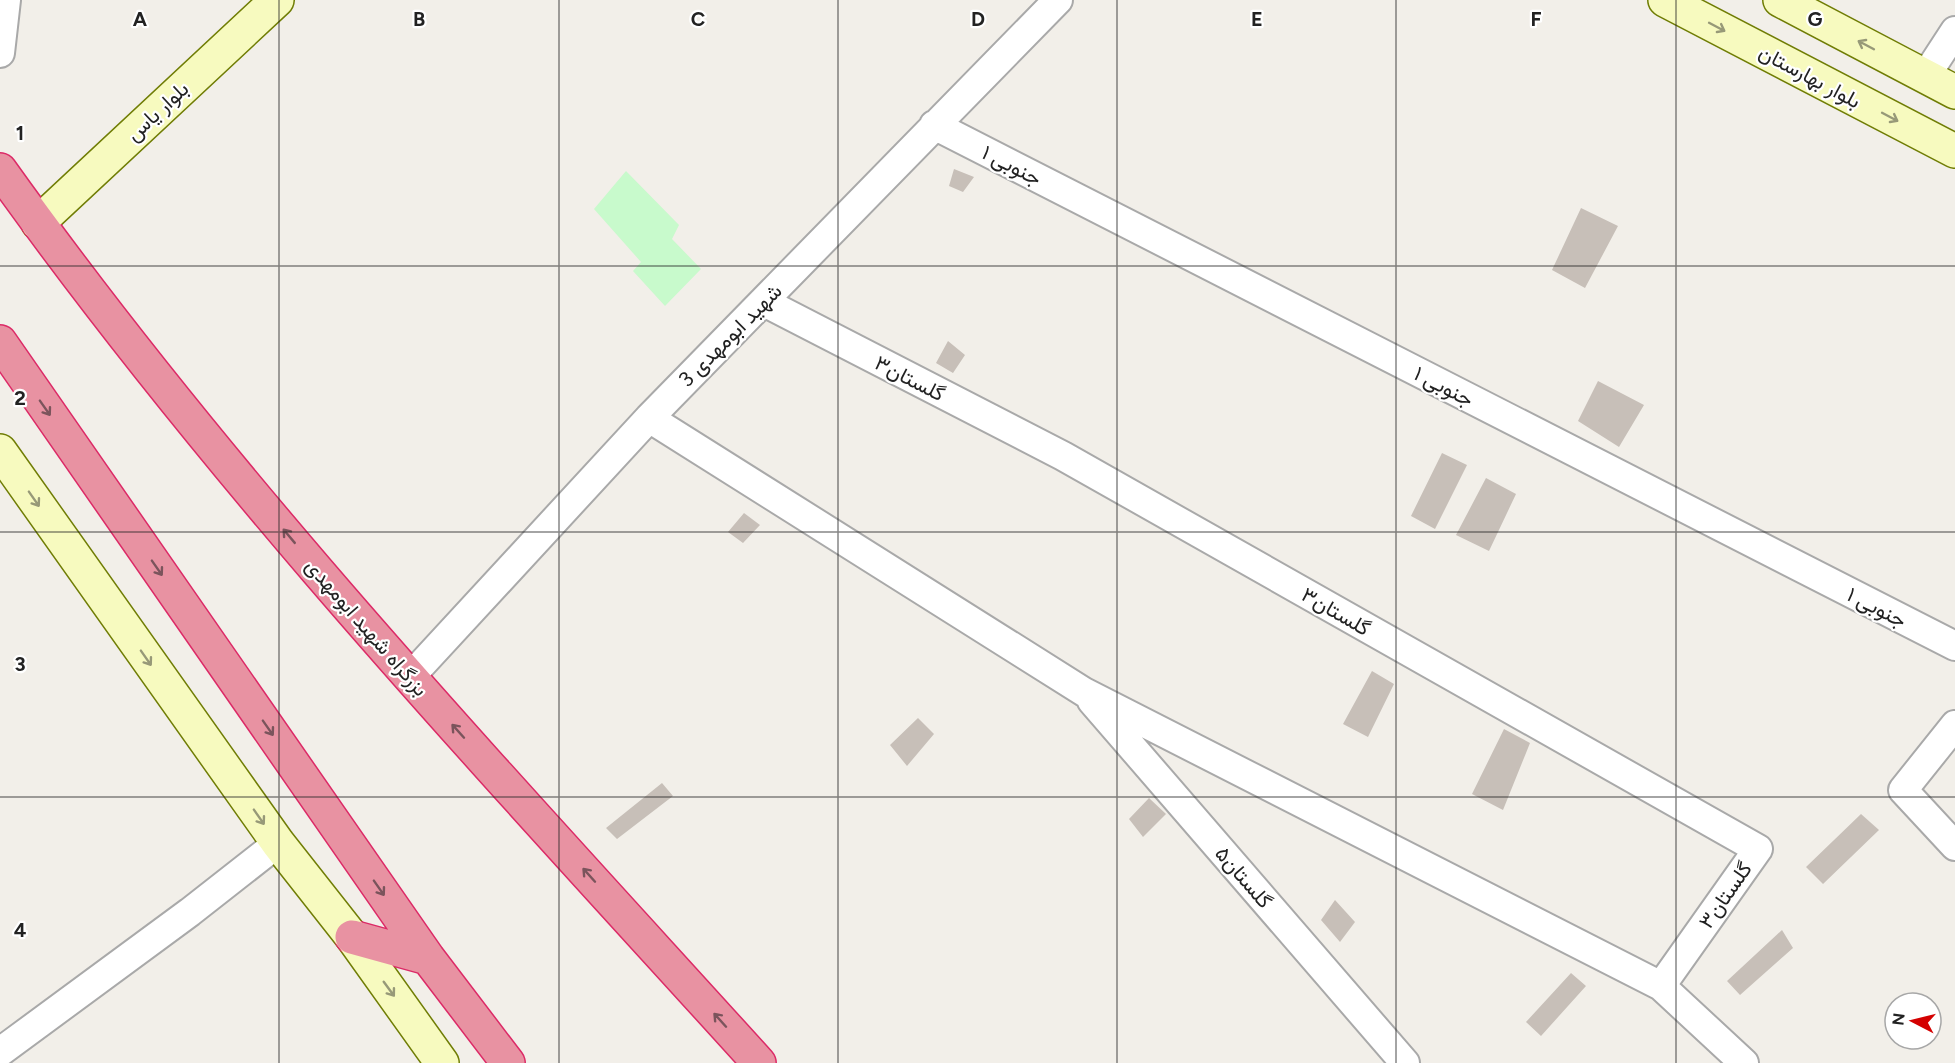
<svg xmlns="http://www.w3.org/2000/svg" width="1955" height="1063" font-family="Figtree,Vazirmatn,sans-serif">
  <style>
    .park { fill: #c8facc }
    .building { fill: #c7bfb8 }
    .lines { fill: none; stroke-linecap: round; stroke-linejoin: round }
    .street-casing { stroke: #a9a9a9; stroke-width: 32 }
    .secondary-casing { stroke: #707d05; stroke-width: 36 }
    .highway-casing { stroke: #dc2a67; stroke-width: 36 }
    .street { stroke: #fff; stroke-width: 28 }
    .secondary { stroke: #f7fabf; stroke-width: 33 }
    .highway { stroke: #e892a2; stroke-width: 33 }
    .oneway { stroke: #979978 }
    .oneway2 { stroke: #7b545c }
    .grid { fill: none; stroke: #222; stroke-width: 1.5; stroke-opacity: 0.55 }
    .labels { text-anchor: middle; dominant-baseline: central; stroke-width: 4.5; stroke-linejoin: round; paint-order: stroke }
    .street-label { font-size: 21px; fill: #222; stroke: #fff }
    .grid-label { font-size: 20px; text-anchor: middle; font-weight: bold; fill: #222; stroke: #fff; stroke-width: 4.5; stroke-linejoin: round; paint-order: stroke }
  </style>
  <rect width="100%" height="100%" fill="#f2efe9"/>
  <path class="park" d="M626,171l53,54 -7,14 29,30 -36,37 -32,-35 8,-9 -47,-53z"/>
  <path class="building" d="M954,169l20,8 -11,15 -14,-6z
    M1581,208l37,18 -33,62 -33,-18z
    M948,341l17,14 -12,18 -17,-10z
    M1598,381l46,24 -25,42 -41,-26z
    M1442,453l25,12 -32,64 -24,-13z
    M1486,478l30,16 -27,57 -33,-16z
    M744,513l16,12 -17,18 -15,-11z
    M1372,671l22,13 -26,53 -25,-13z
    M918,718l16,16 -27,32 -17,-21z
    M1504,729l26,14 -27,67 -31,-16z
    M662,783l11,13 -56,43 -11,-11z
    M1149,798l17,16 -23,23 -14,-18z
    M1861,814l18,16 -56,54 -17,-17z
    M1335,900l20,22 -15,20 -19,-22z
    M1782,930l11,18 -53,47 -13,-14z
    M1571,973l15,13 -45,50 -15,-14z"/>
  <g class="lines">
    <g class="street-casing">
      <path id="street" d="M0,53l6,-53
        M1925,77l30,-46
        M934,125l1021,521
        M764,302l299,154 695,393 -97,137
        M649,418l435,274 577,294 83,77
        M410,677l239,-259 409,-418
        M1092,701l313,362
        M1955,725l-52,65 52,56
        M0,1052l190,-140 88,-69"/>
    </g>
    <g class="secondary-casing">
      <path id="secondary" d="M1665,0l290,151
        M1780,0l175,92
        M38,223l239,-223
        M0,451l278,392 74,94 90,126"/>
    </g>
    <g class="highway-casing">
      <path id="highway" d="M0,170c227,318 497,604 759,893
        M0,342l428,616 80,105
        M352,937l76,21"/>
    </g>
    <use href="#street" class="street"/>
    <use href="#secondary" class="secondary"/>
    <use href="#highway" class="highway"/>
  </g>
  <defs><path id="oneway-shaft" d="M-6 0H5M1.5-3L5.5 0L1.5 3" fill="none" stroke-width="1.6" stroke-linecap="round" stroke-linejoin="round" transform="scale(1.5)"/></defs>
  <g class="oneway">
    <use href="#oneway-shaft" transform="translate(1717 27) rotate(28)"/>
    <use href="#oneway-shaft" transform="translate(1866 45) rotate(-152)"/>
    <use href="#oneway-shaft" transform="translate(1890 117) rotate(28)"/>
    <use href="#oneway-shaft" transform="translate(34 499) rotate(55)"/>
    <use href="#oneway-shaft" transform="translate(146 658) rotate(55)"/>
    <use href="#oneway-shaft" transform="translate(259 817) rotate(55)"/>
    <use href="#oneway-shaft" transform="translate(389 989) rotate(54)"/>
  </g>
  <g class="oneway2">
    <use href="#oneway-shaft" transform="translate(45 408) rotate(55)"/>
    <use href="#oneway-shaft" transform="translate(289 536) rotate(-130)"/>
    <use href="#oneway-shaft" transform="translate(157 568) rotate(55)"/>
    <use href="#oneway-shaft" transform="translate(268 728) rotate(55)"/>
    <use href="#oneway-shaft" transform="translate(458 731) rotate(-132)"/>
    <use href="#oneway-shaft" transform="translate(589 875) rotate(-132)"/>
    <use href="#oneway-shaft" transform="translate(379 888) rotate(55)"/>
    <use href="#oneway-shaft" transform="translate(720 1020) rotate(-132)"/>
  </g>
  <path class="grid" d="M279,0v1063M559,0v1063M838,0v1063M1117,0v1063M1396,0v1063M1676,0v1063M0,266h1955M0,532h1955M0,797h1955"/>
  <g class="labels">
    <g class="street-label">
      <text transform="translate(1810 76) rotate(28)">بلوار بهارستان</text>
      <text transform="translate(157 111) rotate(-43)">بلوار یاس</text>
      <text transform="translate(1012 165) rotate(27)">جنوبی ۱</text>
      <text transform="translate(730 335) rotate(-45)">شهید ابومهدی 3</text>
      <text transform="translate(910 378) rotate(27)">گلستان۳</text>
      <text transform="translate(1444 386) rotate(27)">جنوبی ۱</text>
      <text transform="translate(1877 607) rotate(27)">جنوبی ۱</text>
      <text transform="translate(1336 611) rotate(30)">گلستان۳</text>
      <text transform="translate(367 627) rotate(49)">بزرگراه شهید ابومهدی</text>
      <text transform="translate(1244 877) rotate(49)">گلستان۵</text>
      <text transform="translate(1725 895) rotate(-55)">گلستان۳</text>
    </g>
  </g>
  <g class="grid-label">
    <text x="140" y="26">A</text>
    <text x="419" y="26">B</text>
    <text x="698" y="26">C</text>
    <text x="978" y="26">D</text>
    <text x="1257" y="26">E</text>
    <text x="1536" y="26">F</text>
    <text x="1815" y="26">G</text>
    <text x="20" y="140">1</text>
    <text x="20" y="405">2</text>
    <text x="20" y="671">3</text>
    <text x="20" y="937">4</text>
  </g>
  <g transform="translate(1913 1021) rotate(277)"><circle r="28" fill="#ffffff" stroke="#a7a7a7" stroke-width="1.5"/>
  <path d="M0-4.5L10 22L0 15L-10 22Z" fill="#d40000"/>
  <text y="-9" font-size="16" font-weight="bold" text-anchor="middle" fill="#222222">N</text>
  </g>
</svg>
